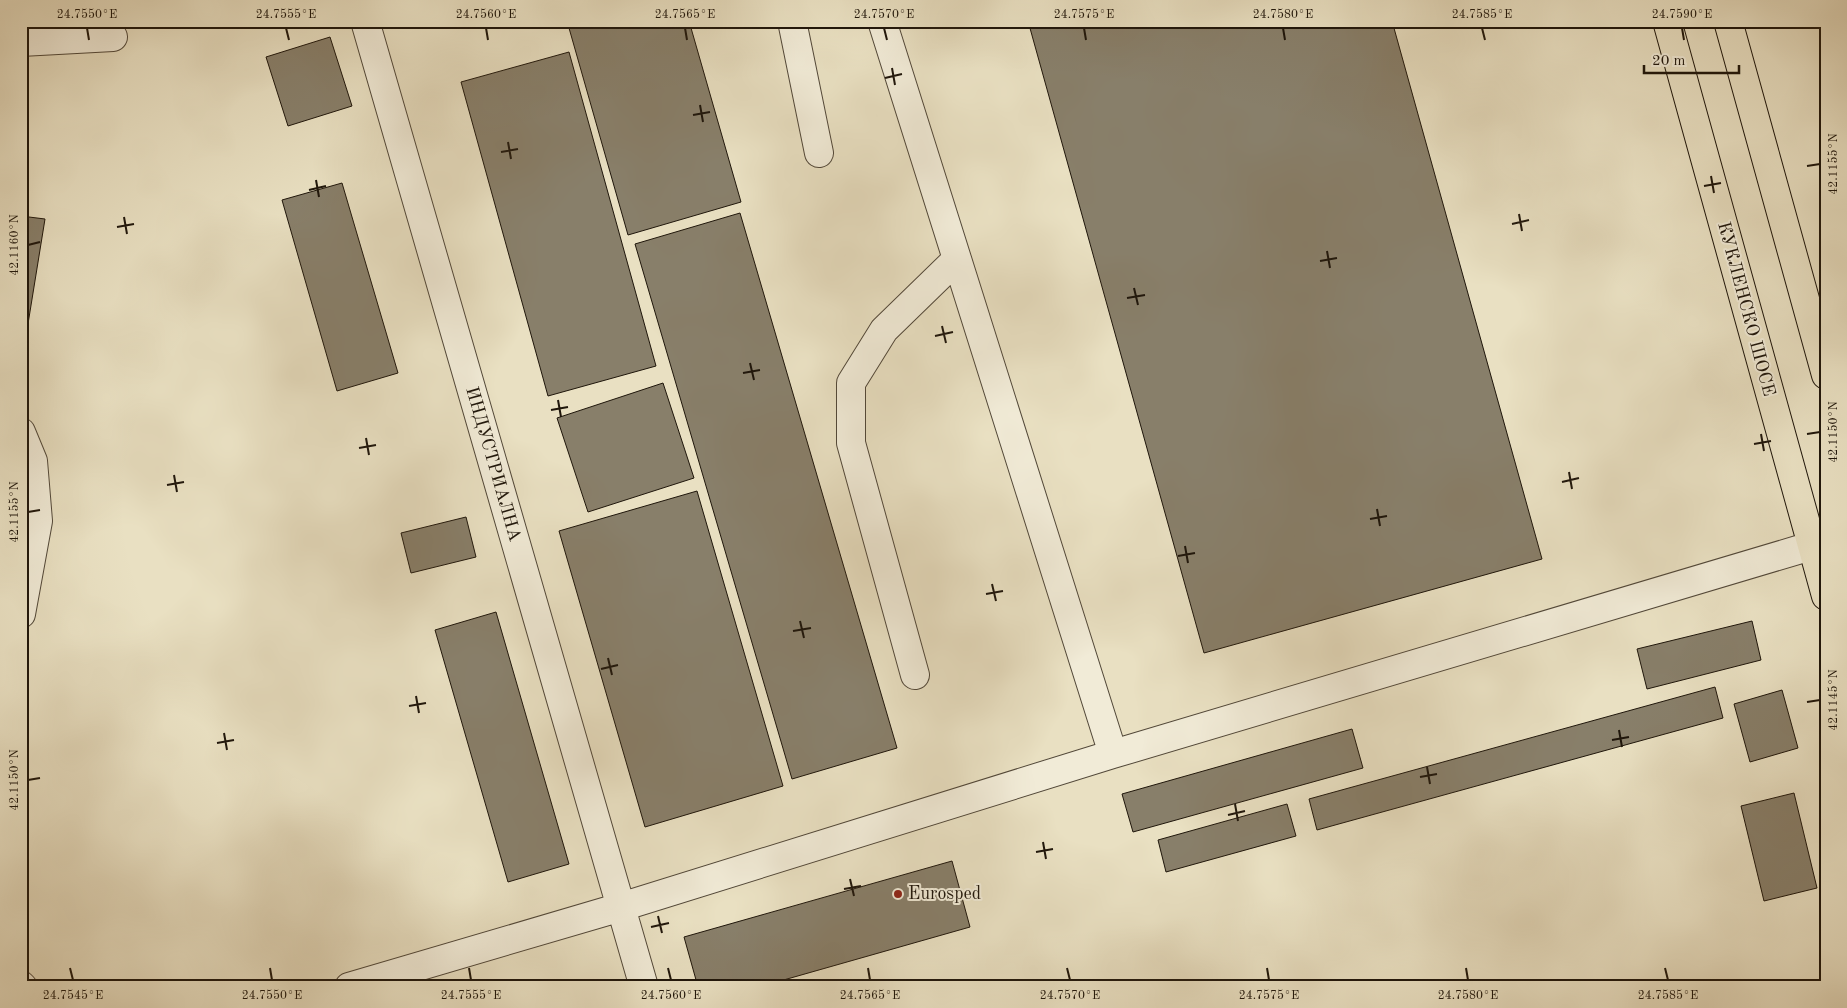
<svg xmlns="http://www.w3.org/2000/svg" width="1847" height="1008" font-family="'Old Standard TT',serif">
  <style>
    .building { fill: #887f6a; stroke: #1f160b }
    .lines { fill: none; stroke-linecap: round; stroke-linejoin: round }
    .minor-casing { stroke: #524839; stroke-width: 30 }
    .major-casing { stroke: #1f160b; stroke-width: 30 }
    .minor { stroke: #f1ebd7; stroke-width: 28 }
    .major { stroke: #e9e0c2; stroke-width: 28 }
    .ticks { fill: none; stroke: #1f160b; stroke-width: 2 }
    .poi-dot { fill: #8f2418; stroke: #f1ebd7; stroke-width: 2 }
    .labels { text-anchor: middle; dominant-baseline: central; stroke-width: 4; stroke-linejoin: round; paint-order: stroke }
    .street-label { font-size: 18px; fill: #1f160b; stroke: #f1ebd7 }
    .poi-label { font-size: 18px; fill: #1f160b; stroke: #f1ebd7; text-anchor: start }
    .neatline { fill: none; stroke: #1f160b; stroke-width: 2 }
    .ticks-label { font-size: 12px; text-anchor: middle; fill: #1f160b }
  </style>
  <rect width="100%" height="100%" fill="#e9e0c2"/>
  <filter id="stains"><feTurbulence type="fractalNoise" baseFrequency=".004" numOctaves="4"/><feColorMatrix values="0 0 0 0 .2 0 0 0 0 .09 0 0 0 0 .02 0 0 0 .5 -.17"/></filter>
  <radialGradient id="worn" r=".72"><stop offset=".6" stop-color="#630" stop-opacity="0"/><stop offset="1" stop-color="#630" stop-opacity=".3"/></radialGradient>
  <path class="building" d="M567,21h122l52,181 -113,33z
    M1028,21h364l150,538 -338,94z
    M330,37l22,69 -64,20 -22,-69z
    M569,52l87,314 -108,30 -87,-314z
    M342,183l56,190 -61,18 -55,-191z
    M740,213l157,535 -105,31 -157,-535z
    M21,216l24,3 -18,111 -6,-1z
    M663,383l31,95 -106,34 -31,-94z
    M697,491l86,295 -138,41 -86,-296z
    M466,517l10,40 -65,16 -10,-40z
    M496,612l73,252 -61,18 -73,-252z
    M1752,621l9,39 -114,29 -10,-40z
    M1715,687l8,31 -406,112 -8,-31z
    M1782,690l16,58 -48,14 -16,-58z
    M1352,729l11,39 -230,64 -11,-38z
    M1794,793l23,95 -53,13 -23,-95z
    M1287,804l9,32 -130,36 -8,-32z
    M952,861l18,66 -211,60h-61l-14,-50z"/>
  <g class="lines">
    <g class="minor-casing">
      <path id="minor" d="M365,21l279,966
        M792,21l27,132
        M882,21l231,733
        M21,42l92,-5
        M21,432l12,29 5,60 -17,93
        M915,675l-64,-232v-60l33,-53 73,-71
        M21,985l2,2
        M349,987l272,-80 492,-153 698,-208"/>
    </g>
    <g class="major-casing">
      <path id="major" d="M1667,21l159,575
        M1728,21l98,354"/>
    </g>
    <use href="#minor" class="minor"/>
    <use href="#major" class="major"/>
  </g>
  <path class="ticks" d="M87,28l2,12M286,28l3,12M486,28l2,12M685,28l2,12M884,28l3,12M1084,28l2,12M1283,28l2,12M1482,28l3,12M1682,28l2,12M892,68l3,17M885,78l17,-4M700,105l3,17M693,115l17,-3M508,142l3,17M501,152l17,-3M1807,166l13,-2M1711,176l3,17M316,180l3,17M1704,186l17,-3M309,190l17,-4M1519,214l3,17M124,217l3,17M1512,224l17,-4M117,227l17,-3M28,245l12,-3M1327,251l3,17M1320,261l17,-3M1134,288l4,17M1127,298l18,-3M942,326l4,17M935,336l18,-4M750,363l4,17M743,373l17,-3M558,400l3,17M551,410l17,-3M1761,434l3,17M1807,434l13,-2M366,438l3,17M1754,444l17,-3M359,448l17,-3M1569,472l3,17M174,475l3,17M1562,482l17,-4M167,485l17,-3M1377,509l3,17M28,512l12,-2M1370,519l17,-3M1185,546l3,17M1178,556l17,-3M992,584l4,17M986,594l17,-3M800,621l4,17M793,631l18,-3M608,658l4,17M601,669l17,-4M416,696l3,17M1807,702l13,-2M409,706l17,-3M1619,730l3,17M224,733l3,17M1612,740l17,-3M217,743l17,-3M1427,767l3,17M1420,777l17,-3M28,780l12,-2M1235,804l3,17M1228,815l17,-4M1043,842l3,17M1036,852l17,-3M850,879l4,17M844,889l17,-3M658,916l4,17M651,927l18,-4M70,968l3,12M270,968l2,12M469,968l2,12M668,968l3,12M868,968l2,12M1067,968l3,12M1267,968l2,12M1466,968l2,12M1665,968l3,12"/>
  <circle class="poi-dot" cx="898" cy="894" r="5"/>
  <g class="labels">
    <g class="street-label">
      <text transform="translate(1746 309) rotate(75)">КУКЛЕНСКО ШОСЕ</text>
      <text transform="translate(493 464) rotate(74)">ИНДУСТРИАЛНА</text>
    </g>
    <g class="poi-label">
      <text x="908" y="894">Eurosped</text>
    </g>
  </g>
  <rect width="1847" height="1008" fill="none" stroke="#e9e0c2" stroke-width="55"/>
  <path d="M1644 65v8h95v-8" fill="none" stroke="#1f160b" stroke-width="2.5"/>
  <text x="1652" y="65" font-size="15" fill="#1f160b" stroke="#f1ebd7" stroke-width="4" paint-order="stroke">20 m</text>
  <rect x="28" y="28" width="1792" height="952" class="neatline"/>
  <g class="ticks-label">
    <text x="87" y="18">24.7550°E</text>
    <text x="286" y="18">24.7555°E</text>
    <text x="486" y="18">24.7560°E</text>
    <text x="685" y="18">24.7565°E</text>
    <text x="884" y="18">24.7570°E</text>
    <text x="1084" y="18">24.7575°E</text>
    <text x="1283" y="18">24.7580°E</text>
    <text x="1482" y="18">24.7585°E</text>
    <text x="1682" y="18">24.7590°E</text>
    <text transform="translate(1833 164) rotate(-90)" y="4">42.1155°N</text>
    <text transform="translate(14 245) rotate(-90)" y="4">42.1160°N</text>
    <text transform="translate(1833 432) rotate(-90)" y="4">42.1150°N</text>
    <text transform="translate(14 512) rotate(-90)" y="4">42.1155°N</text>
    <text transform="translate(1833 700) rotate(-90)" y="4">42.1145°N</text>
    <text transform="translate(14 780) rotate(-90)" y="4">42.1150°N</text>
    <text x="73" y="999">24.7545°E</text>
    <text x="272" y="999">24.7550°E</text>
    <text x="471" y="999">24.7555°E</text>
    <text x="671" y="999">24.7560°E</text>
    <text x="870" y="999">24.7565°E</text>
    <text x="1070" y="999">24.7570°E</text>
    <text x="1269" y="999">24.7575°E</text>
    <text x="1468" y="999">24.7580°E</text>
    <text x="1668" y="999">24.7585°E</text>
  </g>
  <rect width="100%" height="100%" filter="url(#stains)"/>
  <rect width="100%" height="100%" fill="url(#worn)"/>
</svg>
